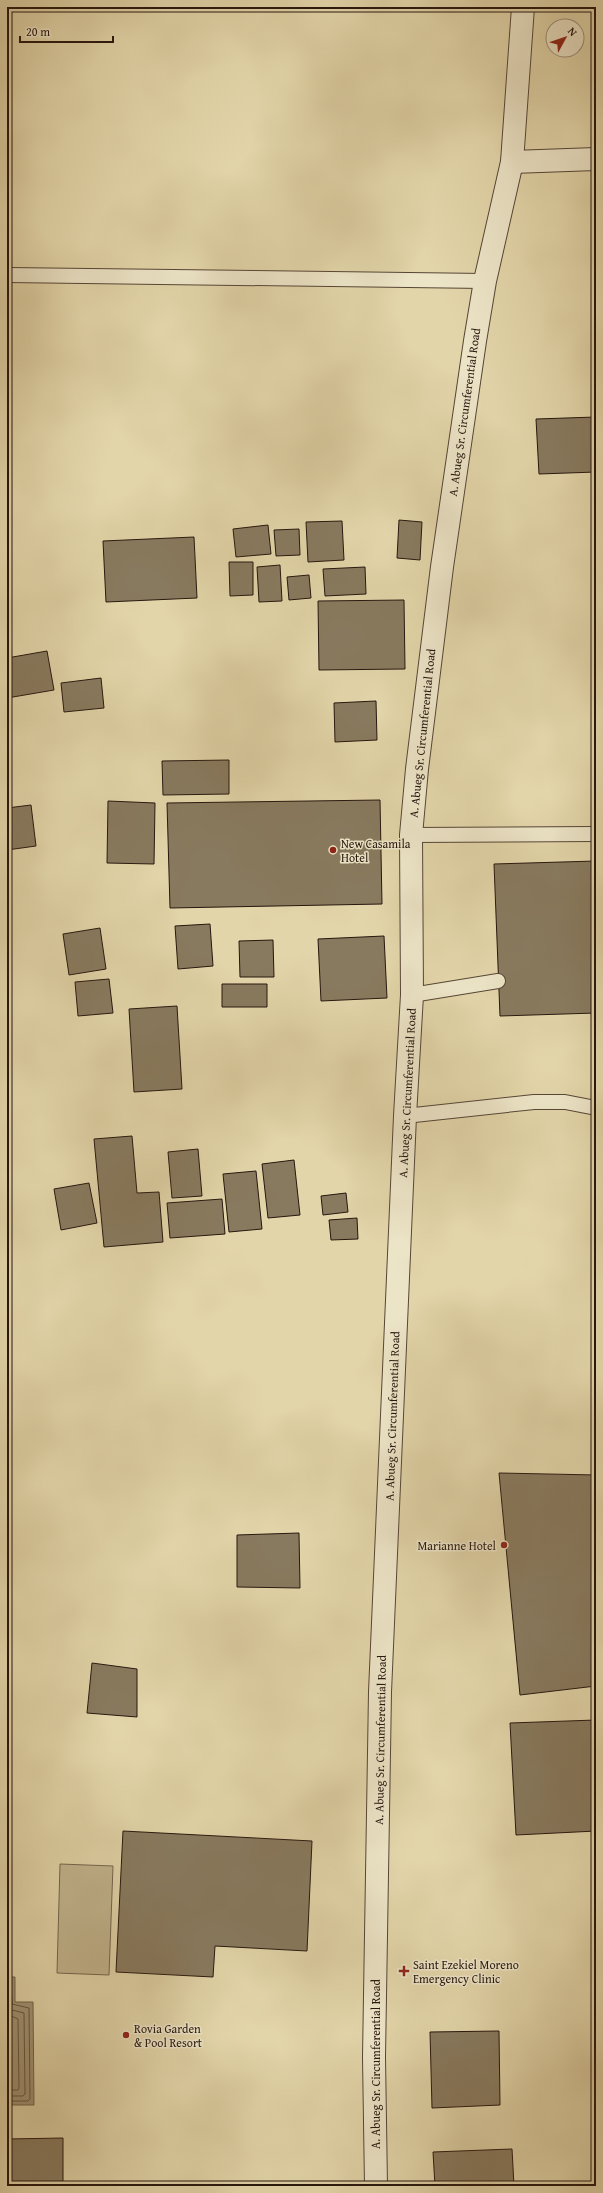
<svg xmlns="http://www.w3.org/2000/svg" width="603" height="2193" font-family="'Gentium Book Plus',serif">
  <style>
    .green { fill: #c2b58f; stroke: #74664f }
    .water { fill: #a29475; stroke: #71624c }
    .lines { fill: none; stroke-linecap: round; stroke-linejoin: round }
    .shore { stroke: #645642; stroke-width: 1 }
    .building { fill: #887a5f; stroke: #27170f }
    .service-casing { stroke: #564636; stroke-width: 16 }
    .minor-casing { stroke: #564636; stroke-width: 24 }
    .tertiary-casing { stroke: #564636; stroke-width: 24 }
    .service { stroke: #ece4c7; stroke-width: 14 }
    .minor { stroke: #ece4c7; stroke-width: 22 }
    .tertiary { stroke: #ece4c7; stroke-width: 22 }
    .poi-dot { fill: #8f2418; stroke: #ece4c7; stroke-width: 1.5 }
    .labels { text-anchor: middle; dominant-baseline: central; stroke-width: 3; stroke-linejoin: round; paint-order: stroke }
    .street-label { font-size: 12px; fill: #27170f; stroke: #ece4c7 }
    .poi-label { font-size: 12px; fill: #27170f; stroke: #ece4c7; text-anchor: start }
  </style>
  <rect width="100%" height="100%" fill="#e2d5a9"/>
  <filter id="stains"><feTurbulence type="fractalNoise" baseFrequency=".005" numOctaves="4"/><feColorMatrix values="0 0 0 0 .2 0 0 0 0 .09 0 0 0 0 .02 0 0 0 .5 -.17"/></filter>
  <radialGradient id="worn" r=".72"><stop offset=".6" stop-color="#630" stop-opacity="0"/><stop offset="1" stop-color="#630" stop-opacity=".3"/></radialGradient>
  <path class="green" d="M60,1864l53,2 -4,109 -52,-2z"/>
  <path class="water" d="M7,1977h8v25h18l1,103h-27z"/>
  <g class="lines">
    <path class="shore" d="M7,1981l4,2 1,21 17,4 1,91 -2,2h-21
      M7,2005l5,5 12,3 1,81 -2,2h-16
      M7,2014l11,5 1,69 -1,2h-11"/>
  </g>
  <path class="building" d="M596,417v55l-57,2 -3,-55z
    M399,520l23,2 -2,38 -23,-2z
    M342,521l2,39 -36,2 -2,-40z
    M268,525l3,29 -35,3 -3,-28z
    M299,529l1,26 -24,1 -2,-26z
    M194,537l3,61 -91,4 -3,-61z
    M229,562h24v33l-23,1z
    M280,565l2,36 -23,1 -2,-35z
    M365,567l1,27 -41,2 -2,-27z
    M309,575l2,23 -22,2 -2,-23z
    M404,600l1,69 -86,1 -1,-69z
    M47,651l7,39 -47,8v-40z
    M101,678l3,30 -40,4 -3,-29z
    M376,701l1,39 -42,2 -1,-39z
    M229,760v34l-66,1 -1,-34z
    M380,800l2,104 -212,4 -3,-105z
    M108,801l47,2 -1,61 -47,-1z
    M31,805l5,41 -29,4v-42z
    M596,861v152l-96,3 -6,-152z
    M210,924l3,42 -35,3 -3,-43z
    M100,928l6,41 -37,6 -6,-41z
    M384,936l3,62 -66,3 -3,-62z
    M273,940l1,37h-34l-1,-36z
    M109,979l4,34 -35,3 -3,-34z
    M222,984h45v23h-45z
    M177,1006l5,83 -48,3 -5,-83z
    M132,1136l5,57 22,-1 4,50 -59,5 -10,-108z
    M198,1149l4,47 -30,2 -4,-46z
    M294,1160l6,55 -32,3 -6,-54z
    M256,1171l6,58 -33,3 -6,-58z
    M89,1183l8,40 -36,7 -7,-41z
    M346,1193l2,19 -25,3 -2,-19z
    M222,1199l3,35 -55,4 -3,-35z
    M357,1218l1,21 -27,1 -2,-20z
    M499,1473l97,2v211l-76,9z
    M299,1533l1,55 -63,-1v-52z
    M92,1663l45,6v48l-50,-4z
    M596,1720v111l-80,4 -6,-112z
    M123,1831l189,10 -5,110 -92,-5 -2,31 -97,-5z
    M499,2031l1,74 -68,3 -2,-76z
    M63,2138v48h-56v-47z
    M512,2149l2,37h-79l-2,-34z"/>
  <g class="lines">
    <g class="service-casing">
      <path id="service" d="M7,275l478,6
        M411,835l185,-1
        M412,995l86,-14
        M405,1116l129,-14h31l31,6"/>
    </g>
    <g class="minor-casing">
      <path id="minor" d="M512,162l84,-3"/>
    </g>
    <g class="tertiary-casing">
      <path id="tertiary" d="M376,2186l-2,-129 6,-365 25,-576 7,-121 -1,-160 6,-66 25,-202 33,-226 10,-60 27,-119 11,-155"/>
    </g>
    <use href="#service" class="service"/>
    <use href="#minor" class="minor"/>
    <use href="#tertiary" class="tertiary"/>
  </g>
  <g class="poi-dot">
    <circle cx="333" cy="850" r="4"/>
    <circle cx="504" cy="1545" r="4"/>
    <path d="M402 1965h4v4h4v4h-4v4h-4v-4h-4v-4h4z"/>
    <circle cx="126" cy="2035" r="4"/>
  </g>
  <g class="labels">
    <g class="street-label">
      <text transform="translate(464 412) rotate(-82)">A. Abueg Sr. Circumferential Road</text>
      <text transform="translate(422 733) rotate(-84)">A. Abueg Sr. Circumferential Road</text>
      <text transform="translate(407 1093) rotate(-87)">A. Abueg Sr. Circumferential Road</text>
      <text transform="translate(392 1416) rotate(-88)">A. Abueg Sr. Circumferential Road</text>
      <text transform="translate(380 1740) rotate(-89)">A. Abueg Sr. Circumferential Road</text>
      <text transform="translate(375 2064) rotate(-90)">A. Abueg Sr. Circumferential Road</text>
    </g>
    <g class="poi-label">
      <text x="341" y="843">New Casamila<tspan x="341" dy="14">Hotel</tspan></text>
      <text x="496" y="1545" text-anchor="end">Marianne Hotel</text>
      <text x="413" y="1964">Saint Ezekiel Moreno<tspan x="413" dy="14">Emergency Clinic</tspan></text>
      <text x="134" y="2028">Rovia Garden<tspan x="134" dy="14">&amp; Pool Resort</tspan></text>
    </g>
  </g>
  <rect width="603" height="2193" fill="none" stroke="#e2d5a9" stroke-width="24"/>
  <rect x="8" y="8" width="587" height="2177" fill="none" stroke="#27170f" stroke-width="2"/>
  <rect x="12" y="12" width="579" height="2169" fill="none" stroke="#27170f"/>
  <g transform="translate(565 38) rotate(50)"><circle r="19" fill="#ece4c7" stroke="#9d927d"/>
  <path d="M0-3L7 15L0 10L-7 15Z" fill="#8f2418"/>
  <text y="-6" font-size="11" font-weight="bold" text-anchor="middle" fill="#27170f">N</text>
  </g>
  <path d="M20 36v6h93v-6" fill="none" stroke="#27170f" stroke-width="2"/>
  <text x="26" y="36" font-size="12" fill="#27170f" stroke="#ece4c7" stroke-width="3" paint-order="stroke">20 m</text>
  <rect width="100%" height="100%" filter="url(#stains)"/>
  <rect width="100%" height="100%" fill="url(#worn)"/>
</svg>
